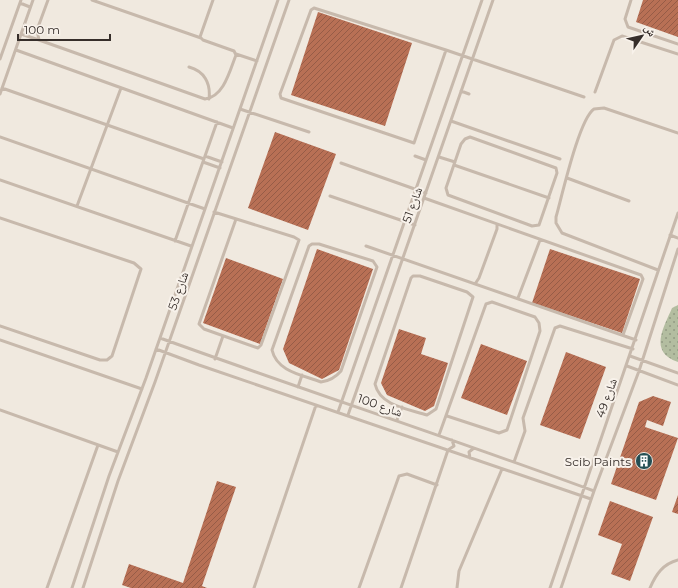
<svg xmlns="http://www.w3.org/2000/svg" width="678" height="588" font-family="Montserrat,'Noto Naskh Arabic',sans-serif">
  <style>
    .park { fill: url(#park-dots) }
    .building { fill: url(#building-hatch) }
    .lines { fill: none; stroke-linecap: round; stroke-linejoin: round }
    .service { stroke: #c7b9ac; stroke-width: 3 }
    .labels { text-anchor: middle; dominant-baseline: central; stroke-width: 4; stroke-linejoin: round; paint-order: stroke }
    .street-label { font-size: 12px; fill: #362e2a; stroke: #f8f2eb }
    .poi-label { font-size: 12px; fill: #362e2a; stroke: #f8f2eb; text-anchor: end }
  </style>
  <defs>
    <pattern id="park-dots" width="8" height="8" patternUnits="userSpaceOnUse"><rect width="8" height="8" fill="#b3bda0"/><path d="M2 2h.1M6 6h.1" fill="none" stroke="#929a83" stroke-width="1.8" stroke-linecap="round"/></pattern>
    <pattern id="building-hatch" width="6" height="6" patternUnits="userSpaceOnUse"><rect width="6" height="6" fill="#b87055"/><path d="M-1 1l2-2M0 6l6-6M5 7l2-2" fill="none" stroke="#965c47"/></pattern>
  </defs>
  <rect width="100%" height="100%" fill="#f0e9df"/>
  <path class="park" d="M678,305v57c-30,-10 -14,-35 -6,-54z"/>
  <path class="building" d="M643,0h35v37l-42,-15z
    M318,12l94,31 -27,83 -94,-31z
    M275,132l61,22 -28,76 -60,-22z
    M317,249l56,20 -34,101 -17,9 -33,-16 -6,-14z
    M550,249l90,30 -18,54 -90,-30z
    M226,258l57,21 -23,65 -57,-21z
    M399,329l27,9 -5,16 27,9 -14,43 -9,5 -38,-16 -6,-12z
    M481,344l46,17 -20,54 -46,-17z
    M566,352l40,15 -26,72 -40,-14z
    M653,396l18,6 -8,24 -16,-6 -2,7 33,11 -22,62 -45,-16 28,-82z
    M217,481l19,6 -34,99 5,2h-76l-9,-3 7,-21 54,19z
    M678,495v19l-6,-2z
    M610,501l43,16 -23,64 -19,-7 11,-30 -24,-9z"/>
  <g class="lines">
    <path class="service" d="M48,0l-11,30 2,10 166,59c19,-2 25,-29 31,-44l-2,-4 -31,-11 -3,-3 13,-37
      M92,0l109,38
      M631,0l-6,19 3,8 50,17
      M20,3l10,4
      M314,8l132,42 -32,93 -133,-45 -1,-4 31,-84z
      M21,34l18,6
      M16,50l217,78
      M446,50l138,47
      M236,54l21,7
      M0,59l21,-59
      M189,67c15,4 22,16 20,32
      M2,88l202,71
      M461,91l8,3
      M595,92l19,-52 8,-4 56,18
      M0,94l33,-94
      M240,109l69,23
      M451,121l109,38
      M0,137l205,72
      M470,137l86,31 1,5 -18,52 -7,1 -84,-31 -2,-7 15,-44 4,-5z
      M205,156l17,6
      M415,156l11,4
      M439,157l16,5
      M203,162l17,6
      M341,163l85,30
      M454,165l95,33
      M567,178l62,23
      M0,180l191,66
      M330,196l85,29
      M424,198l217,77 2,4 -20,56
      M77,206l44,-118
      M214,212l80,25 5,3 -38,105 -3,3 -54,-19 -5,-5 37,-105
      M0,218l134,45 7,6 -29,87 -5,4h-7l-100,-34
      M670,235l8,3
      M175,241l42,-119
      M312,244h7l54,17 4,6 -36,104c-6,7 -12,10 -20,11 -18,-7 -44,-10 -49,-32l37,-104z
      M366,246l270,94
      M658,270l-96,-37 -6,-10v-6c6,-21 23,-98 38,-108l10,-1 74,25
      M413,276h7l47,16 6,5 -37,112 -9,6c-19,-6 -47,-9 -52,-31l36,-106z
      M475,284l4,-6 18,-49v-4
      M518,298l22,-58
      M160,338c144,52 290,100 434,153
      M0,340l142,49
      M156,349l43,16 392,134
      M630,356l48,17
      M215,359l8,-23
      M627,366l51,19
      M298,387l4,-12
      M0,410l118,42
      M338,412l144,-412
      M348,415l145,-415
      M397,420l5,-13
      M439,435l47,-131 6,-2 43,15 4,6 1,8 -33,99 -8,3 -52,-17
      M470,458l-1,-6 5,-4
      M514,462l11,-31 -2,-13 32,-90 5,-2 73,23
      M47,588l51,-143
      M72,588l37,-112 37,-98 132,-378
      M83,588l35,-107 37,-99 134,-382
      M254,588l62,-183
      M359,588l40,-112 8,-2 30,11
      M401,588l47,-138 6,-4 -2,-6
      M457,588l2,-17 43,-102
      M550,588l128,-375
      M561,588l33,-97 45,-120 39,-122
      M650,588c6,-14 13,-24 28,-28"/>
  </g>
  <defs>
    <g id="building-disc" transform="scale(0.9)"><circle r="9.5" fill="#244e53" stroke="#f8f2eb"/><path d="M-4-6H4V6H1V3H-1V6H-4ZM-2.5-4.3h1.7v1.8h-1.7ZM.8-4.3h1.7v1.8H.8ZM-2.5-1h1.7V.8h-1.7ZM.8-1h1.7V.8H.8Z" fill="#fff"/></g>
  </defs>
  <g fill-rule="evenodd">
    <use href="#building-disc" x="644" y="461"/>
  </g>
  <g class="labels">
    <g class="street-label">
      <text transform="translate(412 205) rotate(-70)">شارع 51</text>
      <text transform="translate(178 291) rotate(-71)">شارع 53</text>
      <text transform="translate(606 398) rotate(-70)">شارع 49</text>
      <text transform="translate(380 405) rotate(19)">شارع 100</text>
    </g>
    <g class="poi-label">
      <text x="631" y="461">Scib Paints</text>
    </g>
  </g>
  <g transform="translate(642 36) rotate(56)" stroke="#f8f2eb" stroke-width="3" paint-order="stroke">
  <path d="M0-3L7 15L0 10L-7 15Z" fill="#362e2a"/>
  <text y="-6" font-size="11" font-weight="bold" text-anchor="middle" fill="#362e2a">ش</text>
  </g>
  <path d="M18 34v6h92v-6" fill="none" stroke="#362e2a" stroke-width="2"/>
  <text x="24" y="34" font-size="12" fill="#362e2a" stroke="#f8f2eb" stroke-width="3" paint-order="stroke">100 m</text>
</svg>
